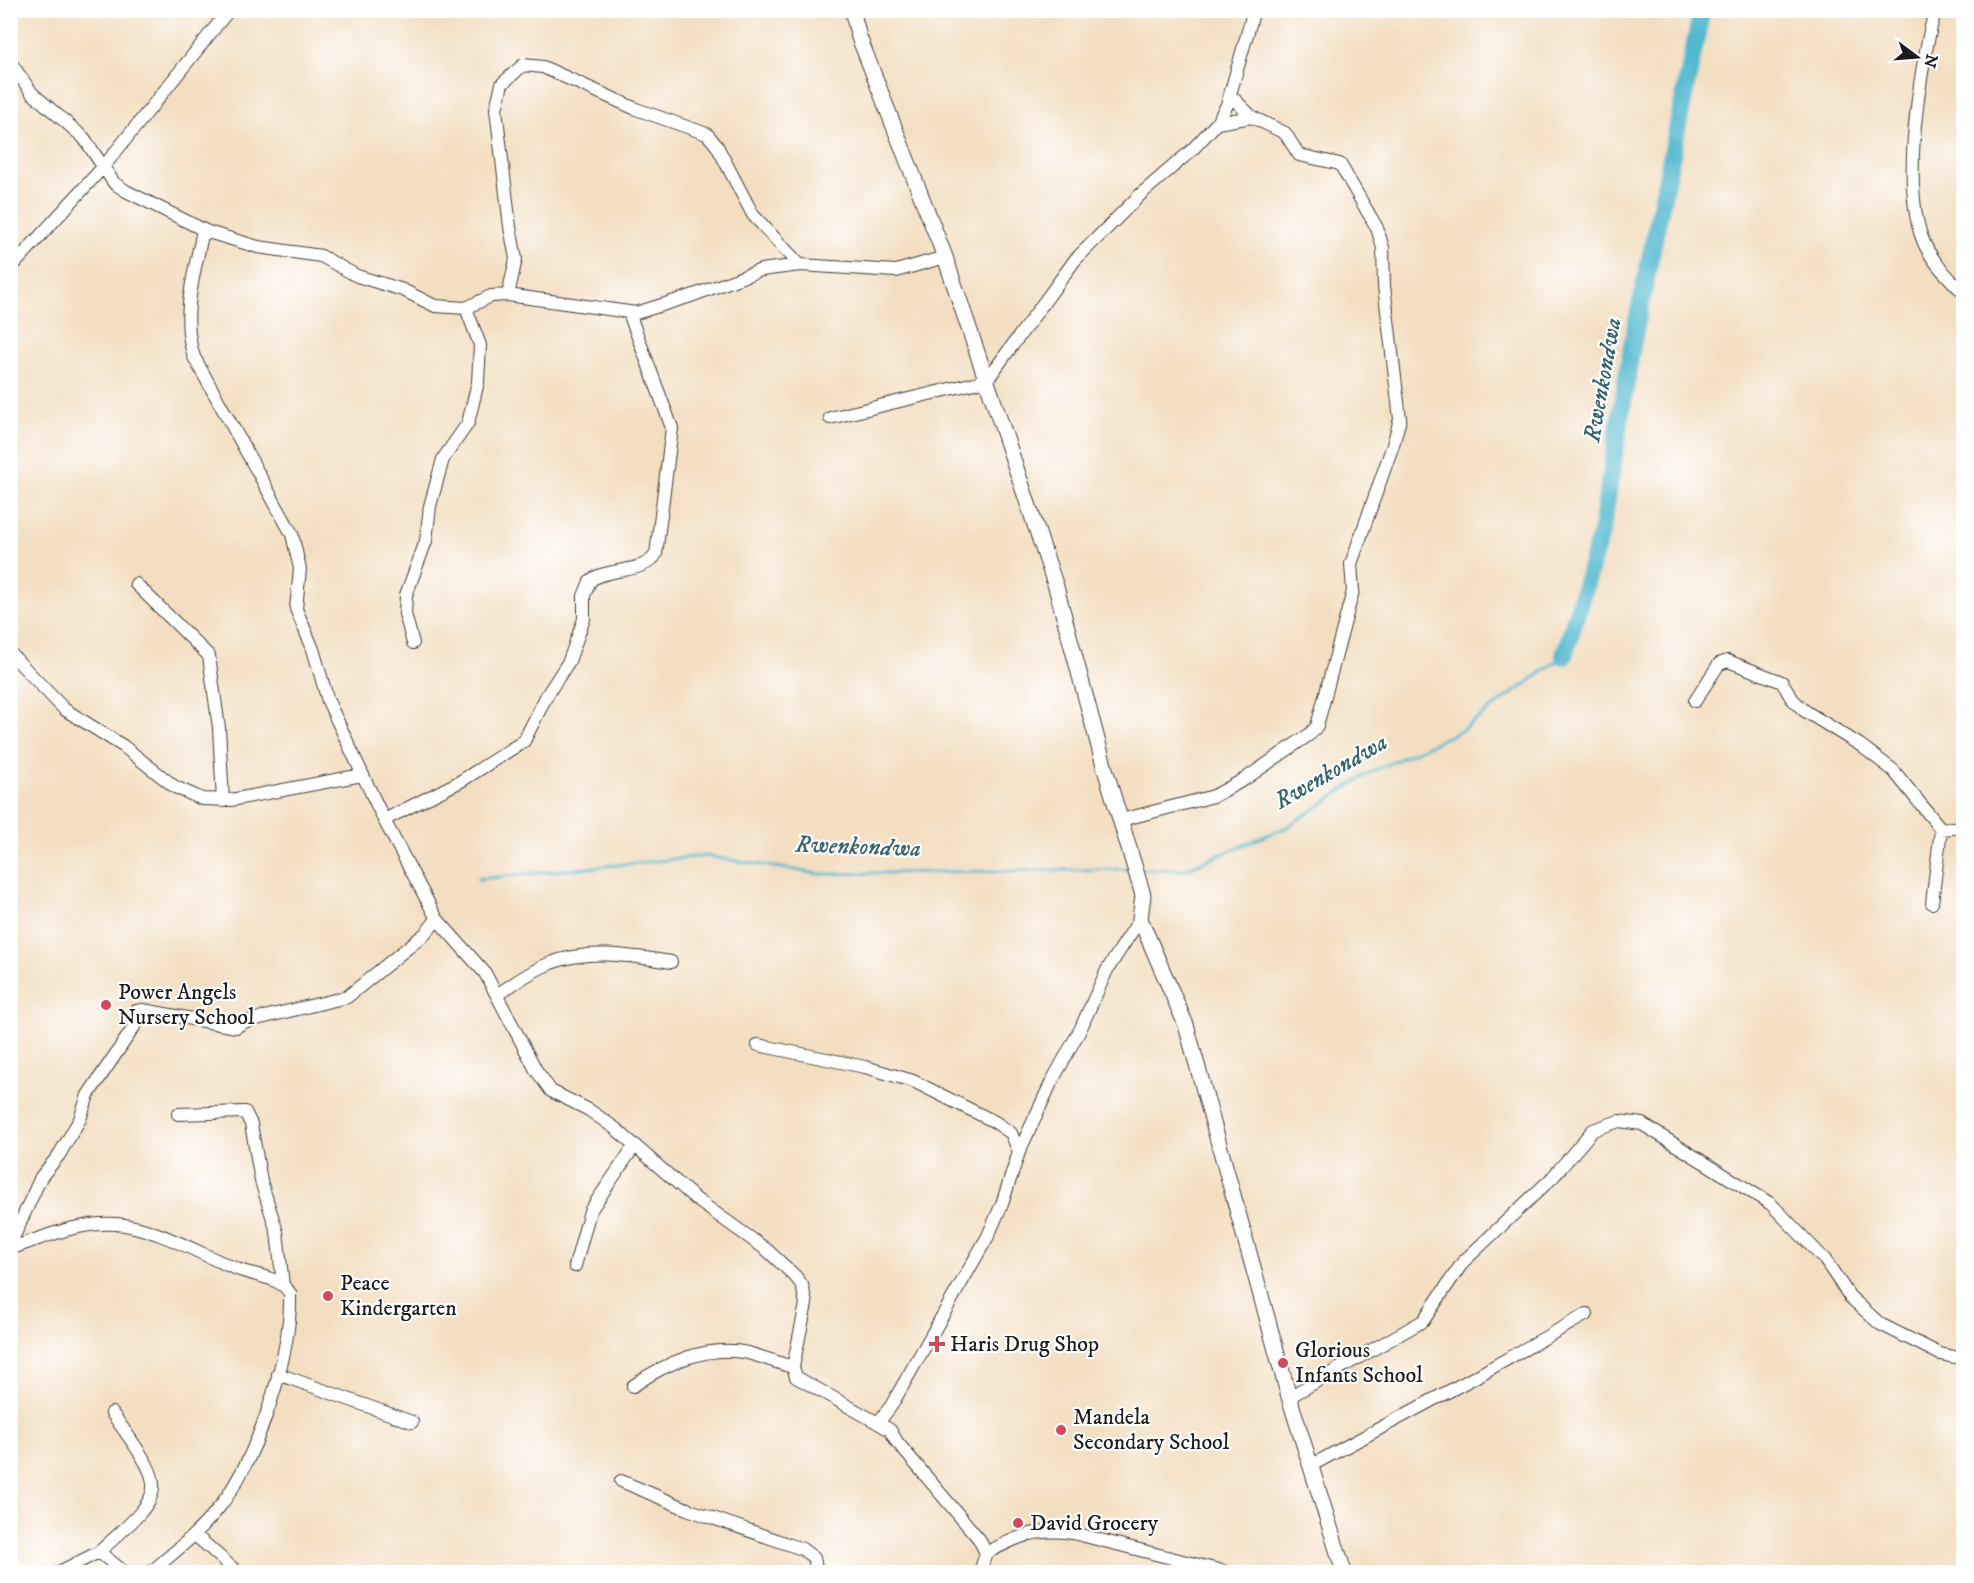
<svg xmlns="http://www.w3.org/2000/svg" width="1974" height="1583" font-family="'IM FELL DW Pica',serif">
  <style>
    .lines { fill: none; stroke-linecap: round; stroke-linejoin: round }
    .stream { stroke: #51b8cf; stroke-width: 3 }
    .river { stroke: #51b8cf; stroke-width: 18 }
    .minor-casing { stroke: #3c3935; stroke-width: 14 }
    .tertiary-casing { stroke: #3c3935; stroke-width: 17 }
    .minor { stroke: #fff; stroke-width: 12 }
    .tertiary { stroke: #fff; stroke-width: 15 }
    .poi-dot { fill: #d1495b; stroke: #fff; stroke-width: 2 }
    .labels { text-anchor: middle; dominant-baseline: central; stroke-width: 4.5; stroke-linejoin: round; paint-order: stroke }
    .poi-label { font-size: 22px; fill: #1c1c1c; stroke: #fff; text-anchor: start }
    .water-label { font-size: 24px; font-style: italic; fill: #34626d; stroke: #fff }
  </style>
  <rect width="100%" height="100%" fill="#fff"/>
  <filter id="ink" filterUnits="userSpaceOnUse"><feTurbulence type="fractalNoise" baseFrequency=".0167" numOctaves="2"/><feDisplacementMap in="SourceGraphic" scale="12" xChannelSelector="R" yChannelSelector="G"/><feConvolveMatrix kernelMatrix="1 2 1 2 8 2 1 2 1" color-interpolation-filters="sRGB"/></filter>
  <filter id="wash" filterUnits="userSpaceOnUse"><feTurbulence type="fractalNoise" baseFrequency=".008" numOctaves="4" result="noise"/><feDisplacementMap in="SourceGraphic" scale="24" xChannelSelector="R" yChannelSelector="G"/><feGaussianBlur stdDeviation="1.35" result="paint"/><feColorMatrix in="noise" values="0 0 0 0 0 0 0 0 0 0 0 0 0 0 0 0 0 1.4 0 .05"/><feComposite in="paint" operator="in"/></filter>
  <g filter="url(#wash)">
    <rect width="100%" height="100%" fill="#f3dec1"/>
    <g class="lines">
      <path class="stream" d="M1140,869l43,1 104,-43 82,-54 93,-43 102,-74
        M478,879l227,-23 114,18 312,-5"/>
      <path class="river" d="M1564,656l38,-127 31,-189 69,-330"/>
    </g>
  </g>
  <g filter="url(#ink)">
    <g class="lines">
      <g class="minor-casing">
        <path id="minor" d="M1935,10c-15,60 -34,170 -13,228 8,22 26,39 42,55
          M10,62l22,31 52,45 30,45 12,8 82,41 50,15 63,9 36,20 46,14 32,16 31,2 25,-12 17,-1 128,18 55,-17 70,-26 39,-5 96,6 49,-14
          M1217,123l35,-6
          M203,230c-8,42 -23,85 -9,127l98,177 8,35 -4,40 17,40 15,52 56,119 53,99 48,54 51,97 15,21 38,19 27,19 81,71 70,50 28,26 7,9 4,19 -13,63 3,10 82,46
          M10,269l95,-104 124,-155
          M508,295l8,-36 -6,-32 -14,-118 6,-25 21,-19 20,2 93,42 71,25 10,12 36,69 47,50
          M830,418l157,-38 88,-120 66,-66 51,-44 25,-27 10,-18 27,-95
          M136,584l73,72 10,72 4,73
          M413,643l-8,-29 1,-19 20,-54 4,-35 13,-47 25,-36 10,-41 2,-37 -14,-37
          M10,653l54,56 59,37 52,41 27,12 29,1 131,-25
          M1695,701l24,-37 9,-3 54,21 11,18 12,11 55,34 33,25 48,59 -9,74
          M384,820l77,-39 63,-40 23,-46 22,-34 15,-42v-23l6,-15c17,-14 55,-7 66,-27l16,-126 -43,-115
          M1121,820l93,-24 31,-17 65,-45 7,-8 36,-135 -2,-27 42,-119 7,-26 -16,-133 -1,-38 -6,-20 -37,-64 -41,-9 -14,-22 -33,-16 -22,-22
          M1941,829l23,-2
          M498,994c17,-11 34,-24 53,-31 38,-15 81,-7 120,-1
          M758,1045l107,22 48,14 82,41 16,11 8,19
          M178,1114l67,-2 6,12 10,57 16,51 6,53
          M10,1245l31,-68 18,-22 21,-36 8,-24 46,-68 -2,-11 4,-5 7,-1 93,17 8,-5 103,-25 79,-64 11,-14
          M10,1249c34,-12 71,-28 107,-25 41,4 82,30 120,45 17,7 42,7 53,24 2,61 -32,163 -69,212 -20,26 -45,46 -70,67
          M575,1266l15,-55 45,-66
          M278,1374l134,48
          M633,1386c32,-23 75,-42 115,-33 15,4 30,10 45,14
          M1289,1397l134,-76 40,-59 89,-84 41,-48 26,-9 23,3 129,80 54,56 25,37 30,27 60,30 24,5
          M1310,1466l167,-90 110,-62
          M621,1481l66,28 115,40 12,9 3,14
          M195,1535l42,37
          M99,1552c73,-65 67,-62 13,-139
          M986,1553c33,-17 49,-25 87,-20l153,39
          M59,1572l40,-20 25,20
          M980,1572l6,-19 -7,-14 -82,-97 -7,-12 -12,-7 13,-17 97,-170 14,-32 17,-52 32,-69 29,-53 27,-60 33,-51"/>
      </g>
      <g class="tertiary-casing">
        <path id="tertiary" d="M852,10l7,27 86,220 111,330 49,182 38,126 -3,24 46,106 103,372 55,175"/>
      </g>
      <use href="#minor" class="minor"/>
      <use href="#tertiary" class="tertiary"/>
    </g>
  </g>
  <g class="poi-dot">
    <circle cx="106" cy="1005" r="6"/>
    <circle cx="328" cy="1296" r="6"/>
    <path d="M934 1335h6v6h6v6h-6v6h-6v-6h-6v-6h6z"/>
    <circle cx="1283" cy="1363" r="6"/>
    <circle cx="1061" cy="1430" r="6"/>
    <circle cx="1018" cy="1523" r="6"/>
  </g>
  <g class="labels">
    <g class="poi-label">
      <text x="118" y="992">Power Angels<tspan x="118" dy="25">Nursery School</tspan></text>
      <text x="340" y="1283">Peace<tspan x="340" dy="25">Kindergarten</tspan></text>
      <text x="950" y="1344">Haris Drug Shop</text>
      <text x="1295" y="1350">Glorious<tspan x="1295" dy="25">Infants School</tspan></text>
      <text x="1073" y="1417">Mandela<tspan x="1073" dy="25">Secondary School</tspan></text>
      <text x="1030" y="1523">David Grocery</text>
    </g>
    <g class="water-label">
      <text transform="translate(1603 380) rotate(-80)">Rwenkondwa</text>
      <text transform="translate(1331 772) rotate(-30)">Rwenkondwa</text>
      <text transform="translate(858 847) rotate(2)">Rwenkondwa</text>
    </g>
  </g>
  <rect width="1974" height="1583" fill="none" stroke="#fff" stroke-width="36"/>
  <g transform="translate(1917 57) rotate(106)" stroke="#ffffff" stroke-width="4.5" paint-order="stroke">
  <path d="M0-4.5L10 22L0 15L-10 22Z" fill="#1c1c1c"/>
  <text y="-9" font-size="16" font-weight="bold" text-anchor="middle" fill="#1c1c1c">N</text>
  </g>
</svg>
